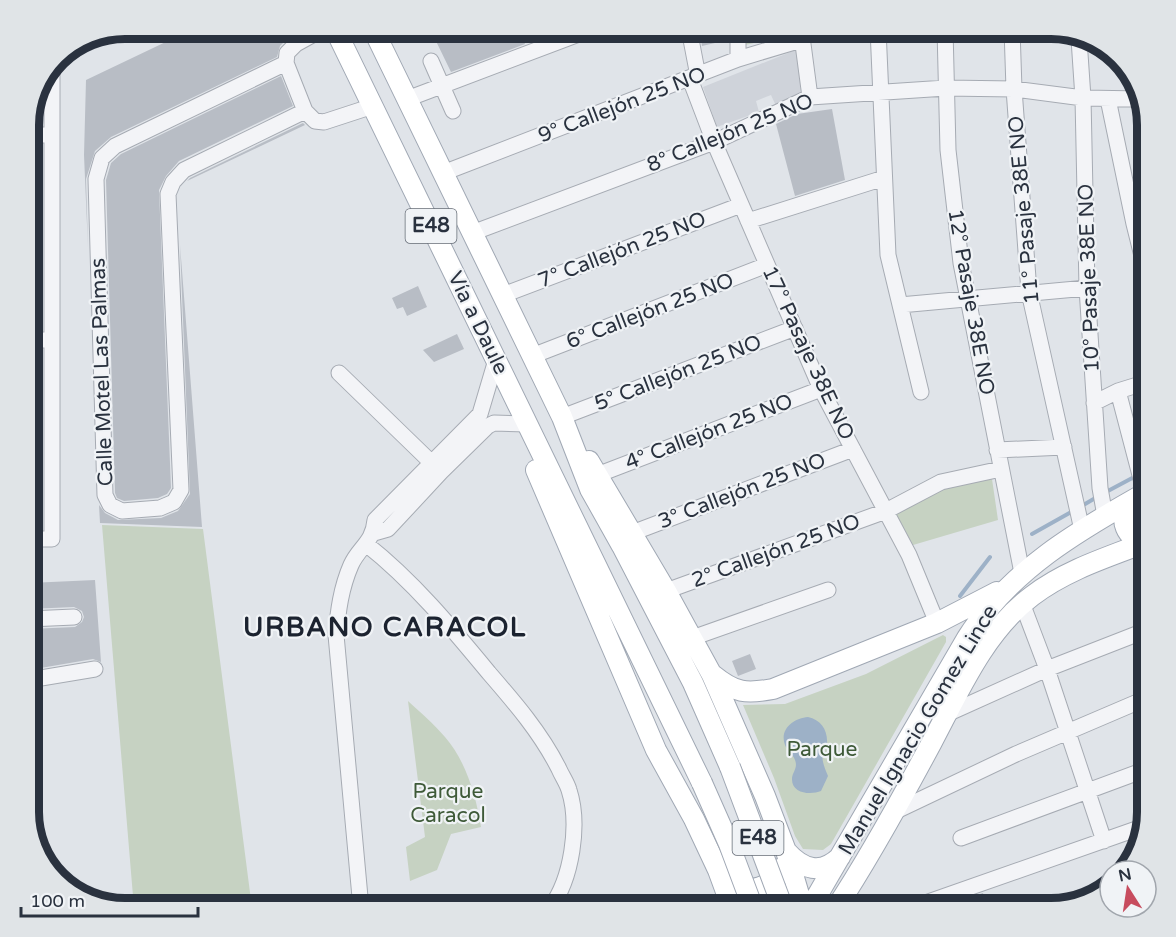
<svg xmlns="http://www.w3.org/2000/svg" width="1176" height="937" font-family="'Varela Round',sans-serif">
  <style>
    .built { fill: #cfd3da }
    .green { fill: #c6d2c2 }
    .water { fill: #9db1c7 }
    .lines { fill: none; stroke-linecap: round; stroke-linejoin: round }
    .stream { stroke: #9db1c7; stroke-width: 4 }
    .building { fill: #b8bdc5 }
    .minor-casing { stroke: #a6abb3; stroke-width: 17 }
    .major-casing { stroke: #a0a8b4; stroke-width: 22 }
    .minor { stroke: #f3f4f7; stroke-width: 15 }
    .major { stroke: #fff; stroke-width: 20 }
    .major-bridge-casing { stroke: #a0a8b4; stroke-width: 22; stroke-linecap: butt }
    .major-bridge { stroke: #fff; stroke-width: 20 }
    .labels { text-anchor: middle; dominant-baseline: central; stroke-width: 4.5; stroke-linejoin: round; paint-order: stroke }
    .shield { fill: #f0f3f6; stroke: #656c76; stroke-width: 1.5 }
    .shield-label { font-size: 20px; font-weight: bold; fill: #2a323f }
    .street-label { font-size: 21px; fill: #2a323f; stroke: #f0f3f6 }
    .park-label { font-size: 21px; fill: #3e5a38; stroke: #f0f3f6 }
    .district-label { font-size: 27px; font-weight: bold; letter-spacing: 1.5px; fill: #1c2330; stroke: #f0f3f6 }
    .rim { fill: none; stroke: #2a323f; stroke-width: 8 }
  </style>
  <rect width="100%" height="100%" fill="#e0e4e9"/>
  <path class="built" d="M798,49l3,47 -25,10 -5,-11 -15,6 3,11 -42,15 -14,-40z"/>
  <path class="green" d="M745,29h45v6l-45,10z
    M992,479l6,41 -85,25 -18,-33 47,-24z
    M102,525l101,4 49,379h-118z
    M943,635l3,2v5l-115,202 -8,6 -20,-1 -8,-13 -21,-58 -31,-73 42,-1 81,-30z
    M408,701c12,11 26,23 37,36 21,24 31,59 36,90l-30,7 -14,36 -27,11 -4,-34 19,-10z"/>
  <path class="water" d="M808,717c13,3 20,13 19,27 -8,11 -4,20 1,32l-7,15c-10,4 -30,3 -29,-13 1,-7 6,-10 3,-18 -2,-6 -8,-9 -10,-15 -6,-16 9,-27 23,-28z"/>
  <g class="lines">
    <path class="stream" d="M1106,492l30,-16
      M1080,507l17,-10
      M1032,534l41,-23
      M960,596l30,-39"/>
  </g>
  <path class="building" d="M195,28h103l-18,18 -3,11 -166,80 -16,14 -9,28 2,69 -4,-93 2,-75z
    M456,28h63l6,16 -74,28 -17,-35z
    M699,28h29v12l-26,6z
    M281,76l12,30 -114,55 -13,15 -7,14 12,298 -4,6 -9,4 -34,3 -7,-3 -2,-5 -9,-313 5,-17 10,-9z
    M832,109l13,71 -50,16 -19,-72 21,-10z
    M303,123l2,2 -118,56 3,-3z
    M180,245l22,282 -102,-4 -1,-18 6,8 13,7 43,-2 17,-7 12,-17z
    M418,286l9,21 -20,9 -4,-9 -6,2 -5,-11z
    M457,334l7,15 -30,13 -11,-12z
    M95,580l6,82 -8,-3 -64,11v-41l46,-2 7,-5 2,-5 -2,-6 -8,-4 -45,2v-26z
    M750,654l6,15 -18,7 -6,-15z
    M983,893l5,16h-48v-1z"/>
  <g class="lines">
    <g class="minor-casing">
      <path id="minor" d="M323,29l-27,15 -9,9 -1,10 19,48 10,10 9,1 49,-16
        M689,29l9,47
        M738,29v30
        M801,29l9,68
        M878,29l10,226 33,137
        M945,29l3,121 13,113 61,310
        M1012,29l2,60 15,203 53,238
        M1079,39l4,59 4,190 13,200 5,28
        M431,61l22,50
        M286,63l-171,83 -13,12 -6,21 9,316 5,10 12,6 38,-3 14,-6 7,-12 -13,-296 5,-12 11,-12 121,-59
        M1134,77v22
        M690,79l24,63 107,247 88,166 28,68
        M407,99l185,-70
        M1108,99l26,125 13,52
        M29,135h23
        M443,173l295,-114 63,-19
        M748,221l136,-43
        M1134,224l13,-6
        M472,233l242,-91 96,-45 136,-9 68,1 69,9 59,1
        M503,295l238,-90
        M900,305l187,-17
        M29,340h23
        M532,356l235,-91
        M339,373l99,96
        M1118,391l27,103
        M1094,403l24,-12 29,-9
        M562,417l233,-89
        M997,450l67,-3
        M597,475l224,-86
        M374,533l14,-4 53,-57 47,-46 6,-3 33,1
        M632,533l221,-84
        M29,539h23v-469
        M366,544c47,37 85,83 123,129 26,30 52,60 70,96 3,7 8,14 10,21 11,34 3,89 -19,118
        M666,591l220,-80 55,-29 60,-13
        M1022,603l25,66 57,172
        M29,619l45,-2
        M692,638l136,-48
        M29,680l66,-11
        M947,714l100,-45 100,-39
        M894,812l122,-58 131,-56
        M961,838l186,-69
        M361,908l-25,-273c2,-24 5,-47 15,-70 8,-18 22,-22 24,-45l105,-106 16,-54
        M911,908l231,-81"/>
    </g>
    <g class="major-casing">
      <path id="major" d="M335,29l367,754
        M373,29l189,388 28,72 32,57 71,137 37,84
        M589,461l77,130 46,84 53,121 21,55 17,57
        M536,470l120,280 38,69 24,51 14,38
        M1129,503c-10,18 -4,35 17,39
        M713,675c22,18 33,19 60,14l164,-66 60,-31
        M786,851c17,19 35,24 54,6
        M732,884c19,11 39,3 50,-16
        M810,908l157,-270c43,-68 112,-108 180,-146
        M836,908c35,-53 66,-110 96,-166 27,-51 53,-111 100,-146 34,-26 76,-39 115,-54"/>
    </g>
    <use href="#minor" class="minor"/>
    <use href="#major" class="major"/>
    <g class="major-bridge-casing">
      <path id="major-bridge" d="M730,767l53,141
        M702,783l27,61 24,64"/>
    </g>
    <use href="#major-bridge" class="major-bridge"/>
  </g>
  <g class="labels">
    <g class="shield">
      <rect x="405.5" y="209" width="51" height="34" rx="4.5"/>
      <rect x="732.5" y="821" width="51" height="34" rx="4.5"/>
    </g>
    <g class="shield-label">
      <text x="431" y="226">E48</text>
      <text x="758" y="838">E48</text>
    </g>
    <g class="street-label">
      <text transform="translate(622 105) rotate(-21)">9° Callejón 25 NO</text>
      <text transform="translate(730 133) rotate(-22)">8° Callejón 25 NO</text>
      <text transform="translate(1024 210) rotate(-95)">11° Pasaje 38E NO</text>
      <text transform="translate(622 250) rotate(-21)">7° Callejón 25 NO</text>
      <text transform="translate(1089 278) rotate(-92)">10° Pasaje 38E NO</text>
      <text transform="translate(971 302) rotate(80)">12° Pasaje 38E NO</text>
      <text transform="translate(650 311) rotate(-21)">6° Callejón 25 NO</text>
      <text transform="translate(478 323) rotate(64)">Vía a Daule</text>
      <text transform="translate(808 353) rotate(65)">17° Pasaje 38E NO</text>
      <text transform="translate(102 372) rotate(-92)">Calle Motel Las Palmas</text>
      <text transform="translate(678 373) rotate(-21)">5° Callejón 25 NO</text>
      <text transform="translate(709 432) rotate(-21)">4° Callejón 25 NO</text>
      <text transform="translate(742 491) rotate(-21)">3° Callejón 25 NO</text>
      <text transform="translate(776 551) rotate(-20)">2° Callejón 25 NO</text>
      <text transform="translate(918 730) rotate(-59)">Manuel Ignacio Gomez Lince</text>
    </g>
    <g class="park-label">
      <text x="822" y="749">Parque</text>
      <text x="448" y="791">Parque<tspan x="448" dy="24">Caracol</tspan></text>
    </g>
    <g class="district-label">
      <text x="385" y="627">URBANO CARACOL</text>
    </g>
  </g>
  <path d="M0 0H1176V937H0ZM125 39H1051A86 86 0 0 1 1137 125V812A86 86 0 0 1 1051 898H125A86 86 0 0 1 39 812V125A86 86 0 0 1 125 39Z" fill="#e0e4e7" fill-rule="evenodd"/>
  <path class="rim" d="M125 39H1051A86 86 0 0 1 1137 125V812A86 86 0 0 1 1051 898H125A86 86 0 0 1 39 812V125A86 86 0 0 1 125 39Z"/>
  <g transform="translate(1128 889) rotate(348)"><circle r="28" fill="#f0f3f6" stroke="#a1a6ad" stroke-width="1.5"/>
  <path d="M0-4.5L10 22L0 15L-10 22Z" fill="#c74c5e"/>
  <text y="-9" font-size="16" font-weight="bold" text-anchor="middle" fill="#2a323f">N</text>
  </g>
  <path d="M21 907v9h177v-9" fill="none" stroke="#2a323f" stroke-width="3"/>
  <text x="30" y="907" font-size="18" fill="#2a323f" stroke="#f0f3f6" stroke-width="4.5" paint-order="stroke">100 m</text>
</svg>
